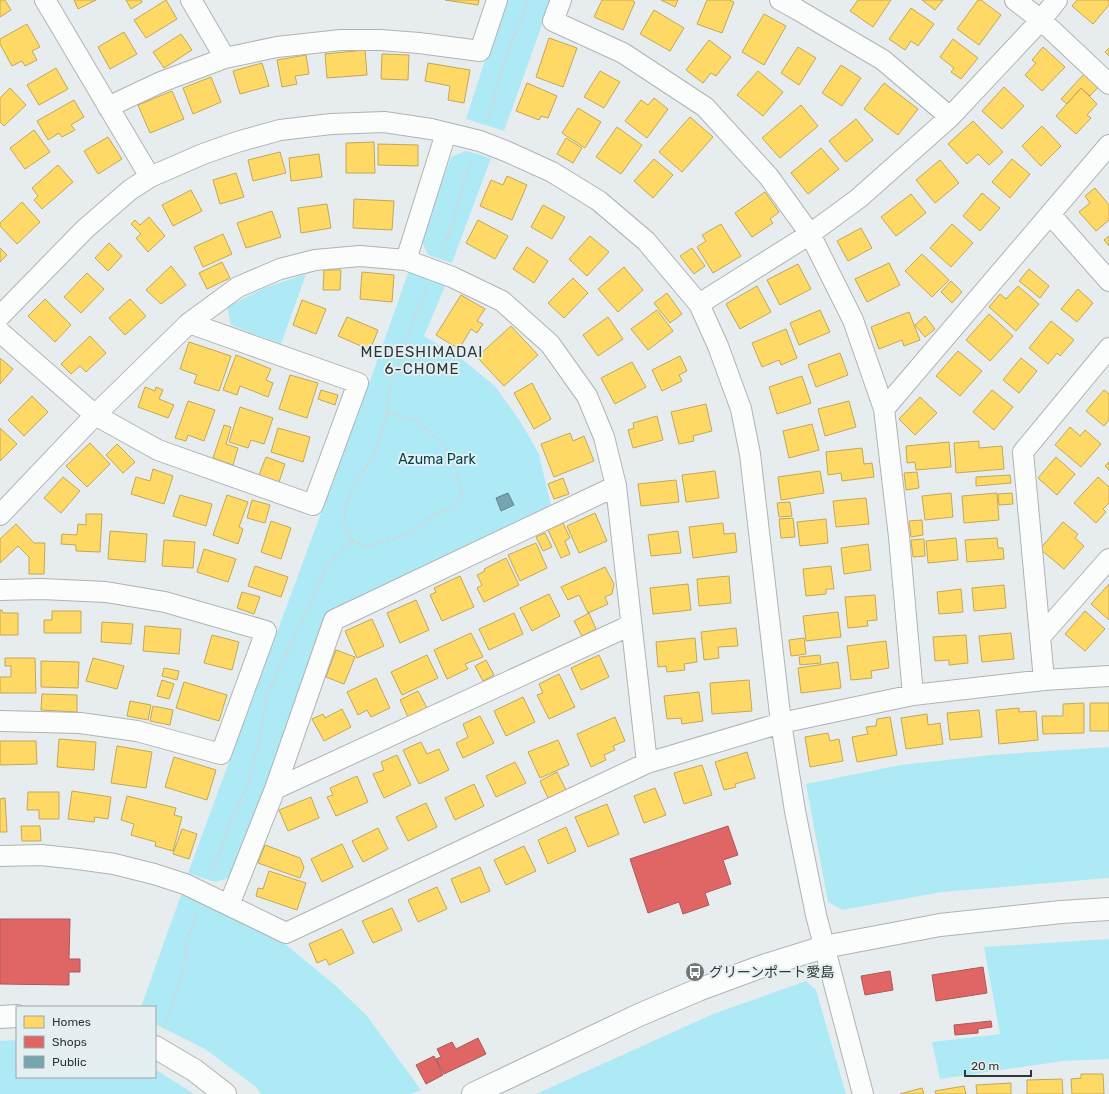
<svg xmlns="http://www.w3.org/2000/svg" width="1109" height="1094" font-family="Rubik,'Noto Sans JP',sans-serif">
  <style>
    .green { fill: #aeeaf6 }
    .homes { fill: #ffd966; stroke: #c2a858 }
    .shops { fill: #e06666; stroke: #ac5858 }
    .public { fill: #76a5af; stroke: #62848b }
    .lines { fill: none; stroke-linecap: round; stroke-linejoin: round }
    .minor-casing { stroke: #afb3b4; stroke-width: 22 }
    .tertiary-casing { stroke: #afb3b4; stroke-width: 24 }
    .path { stroke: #d4d6d6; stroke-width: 2.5; stroke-dasharray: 3 3; stroke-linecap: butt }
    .minor { stroke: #fbfcfc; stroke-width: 20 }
    .tertiary { stroke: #fbfcfc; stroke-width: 22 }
    .labels { text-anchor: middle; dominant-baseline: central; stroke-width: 4; stroke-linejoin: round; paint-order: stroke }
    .park-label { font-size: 14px; fill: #064550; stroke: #e4eff1 }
    .poi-label { font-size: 14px; fill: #323637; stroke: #e4eff1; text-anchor: start }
    .neighbourhood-label { font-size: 15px; letter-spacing: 1px; fill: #2d3537; stroke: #e4eff1 }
  </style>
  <rect width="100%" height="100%" fill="#e7edee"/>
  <path class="green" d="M507,0h44l-47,131 -38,-12 18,-56z
    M466,151l25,7 -39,105 -24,-8 -7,-16 30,-82z
    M409,270l37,14 -22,52 39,24 32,26 25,35 19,33 12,51 -224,108 -95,264 -17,5 -27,-9 183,-495z
    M306,274l-25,70 -50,-19 -4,-18 37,-19z
    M1109,747v131l-167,14 -100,18 -14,-8 -22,-118 95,-19 90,-10z
    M182,892l36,16 67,36 51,42 31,30 54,74 -10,4h-150l-5,-7 -51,-38 -50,-25v-17h-14z
    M1109,939v120l-46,2 -123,18 -8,-37 68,-8 -16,-87z
    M806,981l10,9 30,104h-310l177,-80z
    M17,1040v37h138v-8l39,25h-194v-53z"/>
  <path class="homes" d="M0,0h5l6,10 -11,7z
    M74,0h22l-18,9z
    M126,0h15l1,2 -11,7z
    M166,0l11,19 -31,19 -12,-18z
    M445,0h34l-1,5z
    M602,0h29l4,2 -12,28 -29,-13z
    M661,0h17l-3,7z
    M707,0h22l5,2 -12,31 -25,-9z
    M858,0h33l-18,27 -23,-16z
    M922,0h21l-8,10z
    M978,0h3l20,15 -22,30 -22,-16z
    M1077,0h32v5l-16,19 -21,-18z
    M911,8l23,16 -16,22 -7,-5 -6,9 -16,-11z
    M654,10l30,18 -14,23 -30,-17z
    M764,14l22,12 -22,39 -22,-13z
    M27,24l13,23 -8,4 5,9 -12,6 -3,-5 -10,5 -12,-22v-5z
    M124,32l13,22 -27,15 -12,-22z
    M181,34l11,16 -28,18 -11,-16z
    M549,38l28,10 -14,39 -27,-10z
    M953,39l25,19 -17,21 -10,-7 3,-4 -14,-11z
    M709,40l22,17 -15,19 -5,-3 -8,10 -17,-13z
    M798,47l18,11 -17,27 -18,-12z
    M1043,47l22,20 -23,24 -17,-16 11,-12 -4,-3z
    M1109,48v8l-4,-4z
    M365,50l2,25 -40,3 -2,-24z
    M382,54l27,1 -1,25 -27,-1z
    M306,55l3,19 -14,2 2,8 -15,3 -5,-27z
    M262,63l7,23 -29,8 -7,-23z
    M428,63l42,7 -6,33 -16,-3 2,-14 -25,-5z
    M841,65l20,13 -19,28 -20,-13z
    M56,68l12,21 -29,16 -12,-20z
    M600,71l20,11 -16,26 -20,-11z
    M758,71l25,21 -20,24 -26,-21z
    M1085,73l14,13 -9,10 -9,-8 -14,16 -6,-5z
    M211,77l10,25 -28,12 -10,-26z
    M527,83l30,13 -9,22 -7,-2 -2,4 -23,-9z
    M884,83l34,26 -20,26 -34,-26z
    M1004,87l20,19 -22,23 -20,-18z
    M10,88l16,17 -22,21 -4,-4v-24z
    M1081,88l16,16 -10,11 4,3 -15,16 -20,-18z
    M172,91l12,28 -34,14 -12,-28z
    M654,98l14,11 -21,29 -22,-17 16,-21 7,5z
    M74,100l10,17 -13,8 4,5 -13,7 -3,-4 -11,7 -11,-19z
    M801,105l17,21 -38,32 -18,-20z
    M578,108l23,14 -16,26 -23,-15z
    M690,117l23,20 -31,35 -23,-20z
    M856,119l17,21 -27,22 -17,-21z
    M973,121l30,31 -14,13 -11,-11 -11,10 -19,-20z
    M1042,126l19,20 -20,20 -19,-20z
    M617,127l25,18 -21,29 -25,-17z
    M34,130l16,22 -25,17 -15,-21z
    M108,137l14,22 -24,15 -14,-23z
    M566,138l16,10 -9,15 -16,-9z
    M374,142l1,31h-29v-30z
    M378,144l40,1v21l-40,-1z
    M821,148l18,21 -31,25 -17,-21z
    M280,152l6,21 -33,8 -5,-21z
    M319,154l3,23 -31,4 -2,-23z
    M654,159l19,16 -20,23 -19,-17z
    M1012,159l18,15 -20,24 -18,-16z
    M940,160l19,23 -24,20 -19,-23z
    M58,165l15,17 -31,27 -8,-9 4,-4 -6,-8z
    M236,173l8,24 -24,7 -7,-24z
    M507,176l20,9 -15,35 -32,-14 11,-26 12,5z
    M1095,188l14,17v15l-13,11 -17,-19 11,-9 -5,-7z
    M191,190l11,21 -29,15 -11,-21z
    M765,192l14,20 -9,7 3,4 -21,14 -17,-24z
    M982,193l18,15 -20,23 -17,-15z
    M911,194l15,19 -30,23 -15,-19z
    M354,199l40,2 -2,29 -39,-2z
    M22,202l18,20 -23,22 -17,-18v-3z
    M327,204l4,24 -30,5 -3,-25z
    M543,205l22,12 -13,22 -21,-12z
    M272,211l9,26 -35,11 -9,-25z
    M149,217l16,19 -17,16 -12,-14 5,-4 -10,-10 4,-4 5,5z
    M478,220l30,16 -13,23 -29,-16z
    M721,224l20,32 -28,17 -16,-26 9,-6 -4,-6z
    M952,224l21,19 -22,24 -21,-19z
    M861,228l11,20 -24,13 -11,-20z
    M223,234l9,20 -29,13 -9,-20z
    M590,236l19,16 -22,24 -18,-17z
    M1109,236v10l-5,-6z
    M109,243l13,13 -14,15 -13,-13z
    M527,247l21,14 -14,22 -21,-14z
    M0,248l7,7 -7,7z
    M692,248l13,18 -11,8 -14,-18z
    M922,254l27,26 -17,17 -27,-26z
    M222,262l8,16 -23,11 -8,-16z
    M889,263l11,22 -33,17 -12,-23z
    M798,264l13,25 -31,16 -13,-25z
    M171,266l15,19 -25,19 -15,-14z
    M624,267l19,23 -25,22 -20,-23z
    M1029,269l20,17 -9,12 -21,-17z
    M324,270h17l-1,20h-17z
    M362,272l32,3 -2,27 -32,-3z
    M87,273l17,16 -23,24 -17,-16z
    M573,278l15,15 -24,25 -16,-15z
    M951,281l11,11 -10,11 -11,-11z
    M757,286l14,26 -31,17 -14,-25z
    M1018,286l21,18 -23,27 -27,-24 11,-13 6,5z
    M1078,289l15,14 -16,19 -16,-13z
    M667,293l15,21 -12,9 -16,-20z
    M461,295l24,14 -8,12 6,3 -6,9 -6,-4 -12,20 -23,-14z
    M45,299l26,26 -16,17 -27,-26z
    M130,299l16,17 -21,19 -16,-17z
    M302,300l24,9 -10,25 -23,-9z
    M657,310l16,21 -25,19 -17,-21z
    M820,310l10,22 -31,13 -9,-22z
    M909,312l11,28 -16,6 -2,-6 -23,9 -8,-22z
    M989,314l24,22 -23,25 -24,-21z
    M925,316l10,13 -10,8 -10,-12z
    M347,317l31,13 -8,20 -32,-14z
    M608,317l15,22 -25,17 -15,-21z
    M1051,321l23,19 -14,16 -3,-3 -9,11 -19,-16z
    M511,326l27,29 -34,31 -27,-29z
    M786,329l11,29 -16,7 -2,-5 -17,7 -10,-24z
    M90,336l16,17 -20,19 -6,-6 -9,8 -10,-10z
    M189,342l42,14 -12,35 -25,-8 3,-8 -17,-6z
    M958,351l24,20 -22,25 -24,-20z
    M840,353l8,22 -32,12 -8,-22z
    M236,355l35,14 -5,11 7,3 -5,14 -28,-11 -3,9 -14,-5z
    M680,356l7,15 -8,4 3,6 -20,10 -10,-21z
    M0,358l13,11 -13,15z
    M1021,358l16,13 -18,22 -16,-13z
    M632,362l14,25 -31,17 -14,-26z
    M290,375l28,8 -11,35 -28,-9z
    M802,376l9,27 -34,11 -8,-27z
    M532,383l19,36 -17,10 -20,-36z
    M145,387l10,4 1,-4 7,3 -4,9 15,6 -6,13 -30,-11z
    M321,390l17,5 -3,10 -17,-6z
    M992,390l21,17 -19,23 -21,-18z
    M1104,390l5,4v26l-5,6 -18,-15z
    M32,396l16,16 -24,24 -16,-16z
    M920,397l17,16 -22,22 -16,-16z
    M188,401l27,9 -11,31 -16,-6 -2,6 -11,-3z
    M849,401l7,26 -31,9 -7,-27z
    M706,404l6,27 -19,5 1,5 -15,3 -8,-32z
    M240,407l33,11 -9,26 -13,-4 -3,8 -19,-6z
    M657,416l6,24 -30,8 -5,-18 6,-2 -1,-5z
    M812,424l7,26 -30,8 -6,-27z
    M224,425l7,2 -5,17 12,4 -5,17 -20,-7z
    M1070,427l10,9 5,-6 16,14 -20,23 -26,-22z
    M0,428l17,16 -17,17z
    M278,428l32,9 -7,25 -32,-10z
    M570,433l3,8 11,-5 10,25 -40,16 -13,-33z
    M979,441v7l23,-2 2,23 -48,4 -2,-30z
    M949,442l2,25 -35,3 -1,-8 -8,1 -1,-17z
    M90,443l20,21 -23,23 -21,-21z
    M117,444l18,18 -12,11 -17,-18z
    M862,448l2,16 8,-1 2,14 -32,4 -1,-8 -13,2 -2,-23z
    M266,457l19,7 -6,18 -20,-7z
    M1056,457l19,17 -18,21 -19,-17z
    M1109,462v8l-4,-4z
    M153,469l20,7 -9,28 -33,-10 5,-17 14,4z
    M715,471l4,27 -33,4 -4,-27z
    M820,471l4,22 -43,7 -3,-23z
    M917,472l2,16 -13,2 -2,-17z
    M1010,475l1,8 -35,3v-9z
    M63,477l17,14 -19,22 -17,-15z
    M1098,477l11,10v16l-6,6 3,3 -10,11 -22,-20z
    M563,478l6,16 -15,5 -6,-15z
    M676,480l3,22 -38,4 -3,-22z
    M951,493l2,24 -28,3 -3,-24z
    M997,493l2,27 -35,3 -2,-27z
    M1012,493l1,11 -14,1 -1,-11z
    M180,495l32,9 -6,22 -33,-10z
    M227,495l21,7 -9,25 4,2 -5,15 -25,-9z
    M866,498l3,26 -33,3 -3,-26z
    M252,500l18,5 -5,18 -18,-5z
    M790,502l2,14 -13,1 -2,-14z
    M595,513l12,28 -28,12 -12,-27z
    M86,514h16l-2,38 -24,-1v-6l-15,-1 1,-10 15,1 1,-11 8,1z
    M793,518l2,19 -14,1 -2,-19z
    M826,519l2,24 -28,3 -3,-24z
    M922,520l1,15 -12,2 -2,-16z
    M271,521l20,7 -10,31 -20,-7z
    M1063,522l15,12 -3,4 9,8 -20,23 -24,-20z
    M563,523l7,15 -5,3 5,13 -9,4 -13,-28z
    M723,523l1,11 11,-1 2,19 -44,6 -4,-31z
    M16,524l18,19h11l-1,31h-15v-17l-11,-11 -18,17v-24z
    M110,531l37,3 -2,28 -37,-3z
    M678,531l3,22 -30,3 -3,-21z
    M545,533l7,14 -9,4 -7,-14z
    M956,538l2,22 -30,3 -2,-22z
    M997,538l1,10h5l1,11 -37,3 -2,-22z
    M924,539l1,17 -12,1 -2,-17z
    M164,540l31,2 -2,26 -31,-2z
    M536,543l11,25 -27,13 -12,-26z
    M868,544l3,26 -27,4 -3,-26z
    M204,549l32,10 -8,23 -31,-10z
    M506,558l13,27 -35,17 -7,-14 5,-3 -5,-10 8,-4 -1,-2z
    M255,566l33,11 -7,20 -33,-11z
    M831,566l3,23h-8v5l-20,2 -3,-27z
    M605,567l9,17 -2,10 -7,3 3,7 -20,9 -9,-18 -11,5 -7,-13z
    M460,576l14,31 -32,14 -12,-26 6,-3 -2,-4z
    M729,576l2,27 -32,3 -2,-27z
    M688,584l3,26 -38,4 -3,-26z
    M1109,584v36l-18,-16z
    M1004,585l2,23 -32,3 -2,-23z
    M961,589l2,23 -24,2 -2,-22z
    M242,592l18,5 -6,17 -17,-6z
    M549,594l11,22 -28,15 -12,-23z
    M875,595l2,25 -10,1 1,5 -20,2 -3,-31z
    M416,600l13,30 -29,13 -13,-30z
    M0,610h2l1,3h15v22h-18z
    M52,611h29v22h-37v-13h8z
    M1085,611l20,18 -20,22 -20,-17z
    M838,612l3,25 -35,4 -3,-25z
    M514,613l9,21 -34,16 -10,-21z
    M589,613l7,16 -14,7 -8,-15z
    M372,619l12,27 -27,12 -12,-27z
    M102,622l31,2 -2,20 -30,-2z
    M145,626l36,3 -2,25 -36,-3z
    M736,628l2,18 -20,1 1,11 -15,2 -3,-28z
    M471,633l12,24 -18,7 3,5 -21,10 -13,-29z
    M1011,633l3,26 -32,3 -3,-26z
    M212,635l27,7 -7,28 -28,-7z
    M966,635l2,28 -19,2v-5l-14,1 -2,-24z
    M695,638l2,24 -13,2 1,6 -18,2 -1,-6 -8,1 -2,-25z
    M804,638l2,16 -15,2 -2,-16z
    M886,641l3,27 -18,3 1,7 -21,2 -4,-34z
    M336,650l19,7 -11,27 -18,-7z
    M427,655l11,23 -36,17 -11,-23z
    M599,655l10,22 -28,13 -10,-22z
    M820,655l1,8 -21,2 -1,-8z
    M5,658h30l1,35h-36v-16h11v-11h-6z
    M93,658l31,8 -7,23 -31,-8z
    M486,660l8,15 -11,6 -8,-15z
    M41,661l38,1 -1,26 -37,-1z
    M838,662l3,26 -40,5 -3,-25z
    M164,668l15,3 -2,9 -15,-4z
    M559,674l16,33 -26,12 -12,-24 6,-2 -4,-9z
    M376,678l14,30 -19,9 -4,-7 -9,5 -11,-23z
    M162,680l12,4 -5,15 -12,-3z
    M749,680l3,31 -40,3 -2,-31z
    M184,682l43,13 -8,26 -43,-13z
    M418,691l9,17 -19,9 -8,-17z
    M699,692l4,29 -21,3 -1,-6 -14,1 -3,-23z
    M42,694l35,1v17l-36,-2z
    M523,697l12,25 -29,14 -12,-25z
    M130,701l21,4 -3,15 -21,-4z
    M1084,703v30l-41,1 -1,-18h21v-12z
    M1090,703h19v28h-19z
    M153,706l20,4 -3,15 -20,-4z
    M1019,708v4l17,-1 2,29 -39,4 -3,-34z
    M342,709l9,18 -27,14 -12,-22 11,-5 2,4z
    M979,710l3,27 -32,3 -3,-27z
    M927,714l1,11 12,-2 3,21 -37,5 -5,-31z
    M480,716l14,27 -31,15 -7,-15 12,-6 -5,-13z
    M615,717l10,24 -12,5 2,4 -11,5 2,5 -15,7 -14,-33z
    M890,717l7,38 -40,7 -5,-25 16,-3 -2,-7 10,-1 1,-7z
    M828,733l2,8 9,-2 4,22 -33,6 -5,-30z
    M59,739l37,3 -2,28 -37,-3z
    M558,740l11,25 -29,13 -12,-26z
    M0,741h36l1,23 -37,1z
    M421,742l6,12 12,-5 10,21 -30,14 -16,-34z
    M117,746l35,6 -6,36 -35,-5z
    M747,752l8,26 -20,6 1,3 -12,3 -9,-28z
    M397,755l14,30 -27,13 -11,-24 11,-4 -3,-8z
    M174,757l42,13 -9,30 -42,-13z
    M515,762l11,21 -30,14 -10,-21z
    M702,765l10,30 -28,9 -10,-31z
    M557,772l9,18 -18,8 -8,-17z
    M357,776l11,26 -32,14 -9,-19 6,-2 -3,-7z
    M474,784l10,22 -29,14 -10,-22z
    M655,788l11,27 -22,8 -10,-27z
    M72,791l39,6 -3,22 -13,-2 -1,5 -26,-3z
    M28,792h31v27h-20v-9h-12z
    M127,796l49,12 -2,7 8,2 -9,34 -18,-5 1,-4 -25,-7 3,-11 -13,-4z
    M311,797l8,21 -31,13 -9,-21z
    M5,798l2,34h-7v-33z
    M426,803l11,24 -29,14 -12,-24z
    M607,804l12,30 -31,13 -13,-30z
    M21,826h19l1,15h-19z
    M566,827l10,24 -28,13 -10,-24z
    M378,828l10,21 -25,13 -11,-21z
    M182,829l15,5 -8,25 -16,-5z
    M342,844l11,23 -31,15 -11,-23z
    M265,845l35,13 4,9 -4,11 -42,-15z
    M524,846l12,25 -30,14 -12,-25z
    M480,867l10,24 -29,12 -10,-24z
    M269,871l37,12 -9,27 -41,-14 2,-8 5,1z
    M437,887l10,22 -29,13 -10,-22z
    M392,908l10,22 -29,13 -11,-22z
    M342,929l12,24 -25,12 -3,-6 -9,4 -8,-19z
    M1081,1074h22l1,20h-32l-1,-15 10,-1z
    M1062,1079l1,15h-36v-14z
    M1011,1083v11h-34l-1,-9z
    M964,1086l2,8h-30l-1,-3z
    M922,1088l2,6h-24z"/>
  <path class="shops" d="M728,826l10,29 -15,5 8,24 -26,9 4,12 -26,9 -4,-12 -31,11 -18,-54z
    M0,919h70l-1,40h11v13h-11v13l-69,-1z
    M983,967l4,26 -51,8 -4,-26z
    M890,971l3,19 -28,5 -4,-19z
    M991,1021l1,6 -14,2v4l-23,2 -1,-10z
    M478,1038l8,16 -42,20 -8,-15 5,-2 -4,-8 15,-7 4,7z
    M434,1056l9,19 -17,9 -10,-19z"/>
  <path class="public" d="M508,493l6,12 -13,6 -5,-13z"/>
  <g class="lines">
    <g class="minor-casing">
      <path id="minor" d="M45,0l105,177
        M191,0l34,58
        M561,0l-8,21 70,32 82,54 64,70 41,57 43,86 31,89 15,128 14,158
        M780,0l18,10 85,50 67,57
        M1015,0l26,20 68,64
        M108,107l53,-25 64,-24 52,-11 64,-7h39l39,3 61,8 17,-51
        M1050,214l59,67
        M406,260l40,-127
        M699,304l111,-70 49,-36 91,-81 91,-97 16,-20
        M0,316l85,-87 45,-39 20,-13 53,-23 34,-12 43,-12 51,-6 53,-2 47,7 49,12 28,11 44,20 47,29 47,40 53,63 19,42 23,63 9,45 31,269 14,88 21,104 47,179
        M0,332l95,83 63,35 155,55 45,-122 -169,-60
        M884,409l225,-264
        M0,515l95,-100 94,-92 49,-36 42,-18 35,-9 45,-4 46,4 46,17 50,24 48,43 37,52 17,41 12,49 31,277
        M0,590l42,-1 64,3 59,10 101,29 -45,123 -84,-23 -57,-8 -80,-2
        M1040,637l69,-78
        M1044,680l-21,-228 86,-104
        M275,789l356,-164
        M0,856l41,-1 37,4 36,5 40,10 31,10 101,49 361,-170 134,-40 132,-28 131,-15 65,-4
        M229,905l46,-116 59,-169 282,-134"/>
    </g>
    <g class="tertiary-casing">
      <path id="tertiary" d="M0,1017l17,-1
        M155,1047l39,23 31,24
        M473,1094l166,-79 59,-25 62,-23 64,-20 116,-22 121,-13 48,-3"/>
    </g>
    <path class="path" d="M487,121l18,-61 23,-60
      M442,251l10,-25 12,-45 8,-20
      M352,541l14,5 30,-8 19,-7 19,-16 21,-8 7,-13 -10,-36 -12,-17 -23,-20 -30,-8
      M270,688l39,-82 17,-39 26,-26 -8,-15 1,-20 13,-28 17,-25 12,-40 3,-27 19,-54 17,-43
      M211,873l21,-54 16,-34 12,-48 7,-43
      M164,1028l19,-56 4,-33 10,-27"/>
    <use href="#minor" class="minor"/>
    <use href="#tertiary" class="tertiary"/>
  </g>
  <defs>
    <g id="bus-disc" transform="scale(1)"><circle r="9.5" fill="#717677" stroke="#e4eff1"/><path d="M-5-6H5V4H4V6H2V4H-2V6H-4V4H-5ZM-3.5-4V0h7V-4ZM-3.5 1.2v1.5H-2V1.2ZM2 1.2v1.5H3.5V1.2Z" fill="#fff"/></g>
  </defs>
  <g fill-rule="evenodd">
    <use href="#bus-disc" x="695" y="972"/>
  </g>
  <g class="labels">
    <g class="park-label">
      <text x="437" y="459">Azuma Park</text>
    </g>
    <g class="poi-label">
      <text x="709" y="972">グリーンポート愛島</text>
    </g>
    <g class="neighbourhood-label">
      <text x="422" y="352">MEDESHIMADAI<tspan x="422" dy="17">6-CHOME</tspan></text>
    </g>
  </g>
  <rect x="16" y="1006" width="140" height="72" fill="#e4eff1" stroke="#9da5a7"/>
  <rect x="24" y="1016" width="20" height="12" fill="#ffd966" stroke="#9da5a7"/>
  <text x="52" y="1026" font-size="12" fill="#323637">Homes</text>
  <rect x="24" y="1036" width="20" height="12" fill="#e06666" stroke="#9da5a7"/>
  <text x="52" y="1046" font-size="12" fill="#323637">Shops</text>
  <rect x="24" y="1056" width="20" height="12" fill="#76a5af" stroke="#9da5a7"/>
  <text x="52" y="1066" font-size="12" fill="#323637">Public</text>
  <path d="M965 1070v6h66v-6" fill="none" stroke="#323637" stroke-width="2"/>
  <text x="971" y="1070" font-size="12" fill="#323637" stroke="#e4eff1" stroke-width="3" paint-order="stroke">20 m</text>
</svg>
